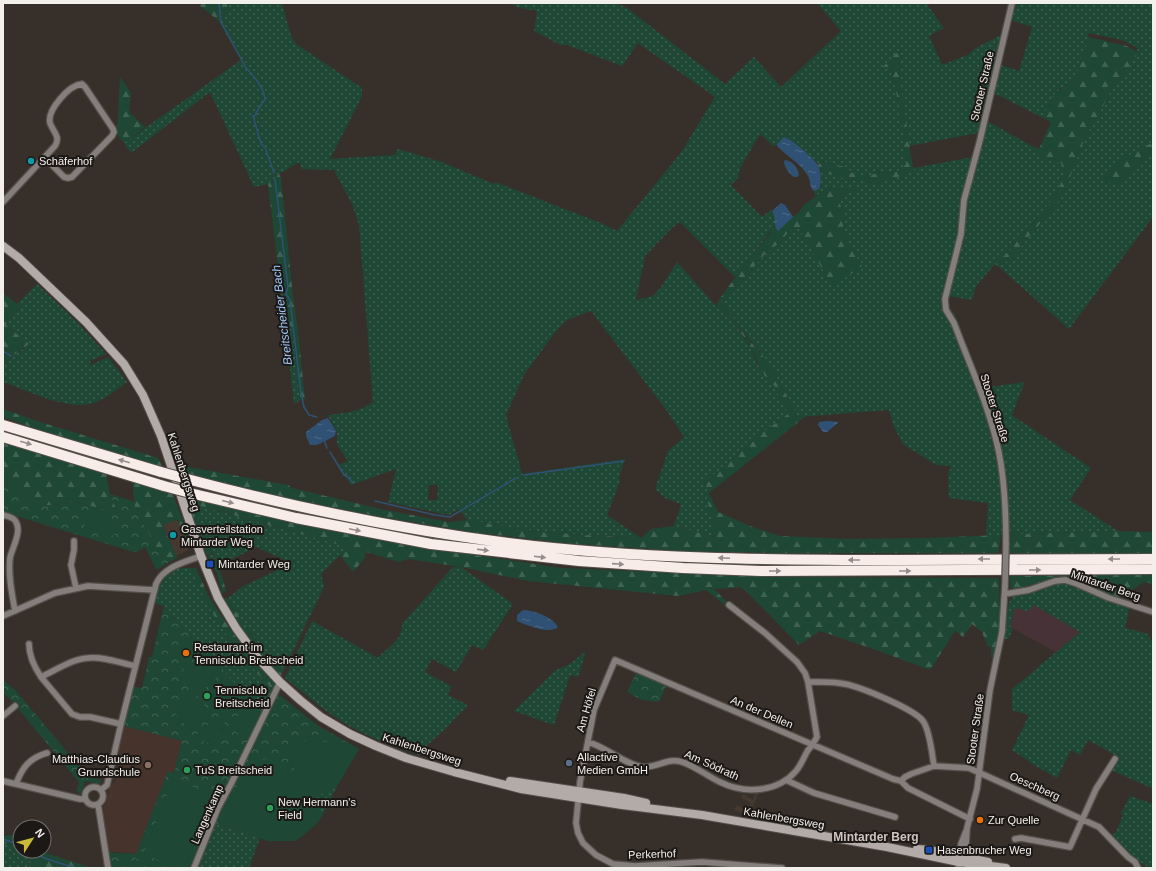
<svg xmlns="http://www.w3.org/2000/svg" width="1156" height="871" font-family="Arial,sans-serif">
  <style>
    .commercial { fill: #473237 }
    .built { fill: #45392f }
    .education { fill: #46342c }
    .grass { fill: url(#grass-dots); fill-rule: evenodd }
    .forest { fill: url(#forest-firs) }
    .park { fill: url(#park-crowns) }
    .pitch { fill: #1e4735 }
    .water { fill: url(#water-ripples) }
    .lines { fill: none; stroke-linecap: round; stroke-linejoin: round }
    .stream { stroke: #2f5174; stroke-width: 1.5 }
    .street-casing { stroke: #554f49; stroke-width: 8 }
    .secondary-casing { stroke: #554f49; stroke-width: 10 }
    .highway-casing { stroke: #554f49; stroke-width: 12 }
    .street { stroke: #847f7d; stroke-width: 5.5 }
    .secondary { stroke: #b2aba8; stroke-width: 8 }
    .highway { stroke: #f7ece8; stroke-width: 10 }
    .street-bridge-casing { stroke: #554f49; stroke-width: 8; stroke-linecap: butt }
    .highway-bridge-casing { stroke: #554f49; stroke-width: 12; stroke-linecap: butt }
    .street-bridge { stroke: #847f7d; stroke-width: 5.5 }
    .highway-bridge { stroke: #f7ece8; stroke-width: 10 }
    .oneway { fill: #948d8a }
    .culture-dot { fill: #0f9aa8; stroke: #1c1816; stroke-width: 1.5 }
    .transit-dot { fill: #1a4fb4; stroke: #1c1816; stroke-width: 1.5 }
    .food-dot { fill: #e8710a; stroke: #1c1816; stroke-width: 1.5 }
    .leisure-dot { fill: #2e9e5b; stroke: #1c1816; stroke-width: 1.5 }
    .service-dot { fill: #5c6f8a; stroke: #1c1816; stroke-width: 1.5 }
    .education-dot { fill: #8d6e63; stroke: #1c1816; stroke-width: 1.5 }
    .labels { text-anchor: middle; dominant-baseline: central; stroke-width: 4; stroke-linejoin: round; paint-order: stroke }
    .street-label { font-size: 11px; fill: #f3efeb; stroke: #1c1816 }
    .poi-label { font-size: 11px; fill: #f3efeb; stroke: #1c1816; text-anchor: start }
    .water-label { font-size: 12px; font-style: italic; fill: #9cc8f7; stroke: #1c1816 }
    .neighbourhood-label { font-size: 12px; font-weight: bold; fill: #cec5be; stroke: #1c1816 }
  </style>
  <defs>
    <pattern id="grass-dots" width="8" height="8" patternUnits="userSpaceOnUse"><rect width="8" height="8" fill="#1e4735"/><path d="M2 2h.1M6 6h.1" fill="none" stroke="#3f6252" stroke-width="1.8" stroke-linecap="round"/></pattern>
    <pattern id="forest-firs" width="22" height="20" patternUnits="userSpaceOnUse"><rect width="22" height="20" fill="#1e4735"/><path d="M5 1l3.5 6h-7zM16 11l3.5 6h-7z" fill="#3f6252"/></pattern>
    <pattern id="park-crowns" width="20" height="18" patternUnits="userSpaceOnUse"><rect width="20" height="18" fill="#1e4735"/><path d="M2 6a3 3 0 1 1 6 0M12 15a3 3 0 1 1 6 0" fill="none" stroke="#3f6252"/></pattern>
    <pattern id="water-ripples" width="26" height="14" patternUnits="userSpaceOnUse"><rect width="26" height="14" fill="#2f5174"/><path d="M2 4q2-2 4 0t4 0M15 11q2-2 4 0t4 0" fill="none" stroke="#4e6a88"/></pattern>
  </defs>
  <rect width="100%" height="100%" fill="#37302a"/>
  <path class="commercial" d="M1034,605l46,27 -24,20 -46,-25 4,-19z"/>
  <path class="built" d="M177,519l12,28 -2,4 -11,5 -13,-31z
    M757,789h3l-7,18v1l6,2 -1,7 -11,-2 -13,-5 3,-5 10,5 4,-7 -10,-5 2,-4 10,6z"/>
  <path class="education" d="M124,726l58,15 -8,32 -6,-1 -32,83 -4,-2 -20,-1 -4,-1 -6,-37 8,-28 5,-4 7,-23 -4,-9z"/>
  <path class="grass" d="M227,3h55l9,33 5,8 66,44v8l-32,63 65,-4 3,-6 41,12 55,23 1,-2 106,41 16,8 63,-77 35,-57 -77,-54 -16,23 -55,-21h-7l-26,-14 3,-20 -17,-3 -12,-5h108l11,5 98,76 29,-27 27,30 60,-56 -24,-28h109l18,25 -15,8 13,29 28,-11 4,-5 25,-13 7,2 -5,27 18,6 13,-44 -27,-9 4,-15h144v139l-36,23 2,21 34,-32v63l-84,112 -70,-62 15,-12 48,-58 12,-30 3,-12 11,-22 22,-40 25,-35 3,-10 -16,-8 -33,-7 -14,47 -16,9 -14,24v6l-57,-29 -10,43 -69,13 -11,-77 3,-15 -9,18 6,30 3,12 5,50 -9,8 -20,1 -6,2h-14l-5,-2 -3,-3 -14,-4 -5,-3 -7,-1 -5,2 -32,-27 -9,7 -4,2 -13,-12 -20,34 -2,10 -7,7 31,32 9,-7 4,7v9l-40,51 -55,-55 -8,6 -27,28 -9,44 17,-4 8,-9 16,-25 39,44 23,24 12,19 5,12 9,15 9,9 14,29 -22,16 -62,53 5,10 -1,10 7,34 -41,-11 7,-22 -16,-6 -10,-9 13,-38 16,-14 -17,-26 -76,-100 -24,9 -11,11 -32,44 -18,40 16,59 103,-15 -6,18 1,4 -13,34 34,23 -93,-5 -81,-13 -8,-11 -10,6 -6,-1 -55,-12 8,-33 -45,16 -13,-20 10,-4 -11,-16v-13l-9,-17c17,-2 32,-3 45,-13l-14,-177 -7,-21 -18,-34 -32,-1 -3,-7 -20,12 -11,10 -14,3 -44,-95 -79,61 -7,-10 117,-83 -23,-40 10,-8zM429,485h9l-1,15h-9z
    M987,121l43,24 1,5 9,7 21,6 4,9 -6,16 -8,13 -42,50 -14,13 -19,22 -4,14 -24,-4 -1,8 9,13 26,71 43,-6 -13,33 79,53 -21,32 48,31 -97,3 -11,-3 -3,-46 -6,-35 -10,-39 -6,-1 15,66 4,57 -3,2 -15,1 2,-33 -39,-5 -1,-23 3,-9 -15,-1 -33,-21 -9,-17 -5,-17 -91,7 -29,-54 -19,-23 -28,-37 42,-48 15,-12 14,-16 5,-1 9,17 52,18 -9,-15 -7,-19 1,-14 -6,-13 3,-5 16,-5 -2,-4 -12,4 -15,-2 -13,8 -1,-5 5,-2 2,-4 -1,-14 36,9h11l1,7 46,-16 -1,-3 60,-11z
    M37,284l40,38 29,32 -16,7 1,4 17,-8 19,25c-10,7 -20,16 -31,20 -24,11 -70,-12 -93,-20v-19l26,-18 -23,-20 14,-18 -3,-3z
    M284,316l5,7 4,7 5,56 3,14 -7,4z
    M193,504l155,43 -27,27 3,13 -42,87c-20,-25 -38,-48 -54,-76l14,-11 46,-22 -3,-5 -29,-13 -38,19c-4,-9 -7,-19 -13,-26z
    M453,567h8l52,37 -30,46 -11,-5 -16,27 -24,-13 -7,13 26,14 -3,9 20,10 -25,26 -20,18 -4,6c-31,-11 -63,-22 -90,-42 -15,-11 -29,-23 -44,-35l27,-57 66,37c9,-11 25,-17 24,-34z
    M179,568h13c15,47 49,88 83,124l-12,23 -99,-109 -11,-3c6,-16 9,-28 26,-35z
    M1056,583h11l62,25 -4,20 23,6 2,5 3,3v147l-42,-19 7,-13 -30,-17 -8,15 -9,-5 -14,28 -27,-15v-1l-18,-12 17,-35 -17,-5v-21l68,-57 -46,-27 -5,6 -15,-3 -4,19 3,2 -5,10h-3c1,-9 1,-33 6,-40 5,-6 36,-13 45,-16z
    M586,651l-8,26 -8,-2 -16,50 -40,-14 42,-41 14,-6z
    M337,786l-15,30 -13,-16z
    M1130,796l23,8v64h-4l-19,-12 -18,-20 4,-4 7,-17 -2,-1z
    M214,823l46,15 -11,30h-52z
    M3,843l17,4v4h4l7,9 -2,8h-26z"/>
  <path class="forest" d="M202,3h25l1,9 -10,8 -18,-14z
    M1088,37l39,9 10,6 -2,6 -25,35 -22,40 -11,22 -3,12 -12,30 -48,58 -15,12 -4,-3 14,-13 42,-50 8,-13 6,-16 -4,-9 -21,-6 -9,-7 -1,-5 9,4 12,-27 -6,-3c0,-22 13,-29 30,-39z
    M896,53l5,1 -3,15 15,99 2,3 -47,16 -1,-7h-11l-5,-2 -6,1 -25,-8 -3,-6 6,-3 7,1 5,3h7l10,7 5,2h14l6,-2 20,-1 9,-8 -5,-50 -3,-12 -6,-30 -9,-5z
    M120,77l11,16 -2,19 16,15 -21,16 -7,-9z
    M1153,142v12l-34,32 -8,-3 -10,-7 24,-18z
    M279,174l2,4 12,118 5,34 7,70h-4l-3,-14 -5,-56 -4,-7 -5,-7 -16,-132z
    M855,186l3,2 -1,2 -16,5 -3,5 6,13 -1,14 7,19 12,21 -30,19 -34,-59h-5l-14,16 -15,12 -42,48 27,37 20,23 29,54 8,-1 -97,77 9,19 32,14 30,10 67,3 79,-1 75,-3 -3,18h-220l-95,-2 -108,-7 -103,-12 -95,-16 -110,-22 -87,-22 -3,-9 12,4 99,18 4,3 93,22 64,12 18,-2 81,13 93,5 10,-9 23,-3 41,11 -7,-34 1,-10 -5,-10 62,-53 22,-16 -14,-29 -9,-9 -18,-35 -8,-11 -23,-24 2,-5 27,-37 25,-30 2,-5 26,-16 7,-9 23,-16 15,2z
    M3,293l17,13 -14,19 23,19 -26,19z
    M3,409l34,12 121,37 5,9 -103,-30 -57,-20z
    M3,442l103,31 4,21 8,19 -43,-11 -32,4 -18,-9 -16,-15 -6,-2z
    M132,481l41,13 13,36 4,16 -1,1 -12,-28 -14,6 14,33 -8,4 -11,-11 -23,-44z
    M184,496l110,27 107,21 160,24 216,9 222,1 1,46 -8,40 -1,-17h-3l-6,-15 -10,-8 -9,13 -8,-6 -25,39 -54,-20 -56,-19 -21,14 -52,-53 -7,-5 -6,1 -20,1 14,14 -2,3 -20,-16 -28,6 -150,-15 -67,-14 -53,-8 -9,3 -33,-10 -2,7 -11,13 -13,-17 7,-8 -153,-43 11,36 4,4 3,11 6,11 5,13 3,12 -4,3 -5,-21 -12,-22z
    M1010,531l11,3 97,-3 35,1v21h-143z
    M192,568h4l13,29 21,32 22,30 25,27 -2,6c-34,-36 -68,-77 -83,-124z
    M1153,574v10l-9,-2 -26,17 -8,-3 -37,-17 -14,-1 -45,11 -4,-2v-11z
    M228,598c16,28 34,51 54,76l-2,3 -16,-18 -21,-27 -19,-33z
    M13,835l7,4v8l-17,-4v-7z
    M24,851h19l6,3 43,14h-63l2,-8z"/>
  <path class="park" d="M3,480l6,2 16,15 18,9 32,-4 43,11 -8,-19 25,8v5l23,44 11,11 -10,7h-3l-11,-22 -8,5h-3l-131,-40z
    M164,606l102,111 12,-23 39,31 42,24 -22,37 -28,14 13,16 -4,6 -17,15 -7,4h-26l-57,-19 -18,46h-18l-6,-2 -1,2h-58l-2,-17c9,4 19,1 28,3l32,-83 6,2 8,-32 -58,-15 10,-39 8,1 7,-31h3z
    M636,673l30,13 -7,16 -17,-2 -15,-8z
    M3,680l14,12 71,85 13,3 -1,4 -15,-3 -4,13 -4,-2 2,-10 -68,-82 -8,-7z"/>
  <path class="pitch" d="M89,513l29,9 -4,14 -30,-9z
    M203,653l18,20 -20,19 -19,-21z
    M229,681l18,21 -21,18 -18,-20z
    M194,694l18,20 -20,18 -18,-20z
    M250,705l10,11 -21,19 -10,-11z
    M218,716l9,10 -21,18 -9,-10z
    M299,741l47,1 13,7 -22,37 -28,14 13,16 -4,6 -17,15 -7,4h-26l-50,-19 24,-44 19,-18 4,-1 5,1 28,25 -8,-33 3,-6z
    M173,779l46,18 -28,71h-13l-34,-14z
    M166,780l2,1 -30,78 -3,-1z"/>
  <path class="water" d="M784,137c9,3 27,19 33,27 4,6 5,18 2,25l-5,2c-5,-4 -3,-10 -6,-15 -8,-14 -21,-19 -31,-30v-2z
    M785,160c8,1 13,8 14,15l-2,2h-3c-6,-4 -9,-9 -10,-15z
    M781,203l4,2 8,12 -15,14c-5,-5 -1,-12 -6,-20z
    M328,418l8,13 -1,5 -18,9h-7l-4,-9v-4l16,-12z
    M827,421l12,1 -12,10h-4l-5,-7 1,-3z
    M523,610c10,0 30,7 35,17 -9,8 -31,-2 -41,-6v-6z"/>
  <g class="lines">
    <path class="stream" d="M219,3l2,19 25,46c8,8 18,20 19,31l-9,14v2l-3,1 8,28 4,3 9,26
      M275,179l13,108 -2,7 4,6 11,93 3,14 5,8 8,2
      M3,351l8,5
      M324,440l3,8
      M330,452l14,23 4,2 5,6
      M524,475l100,-14
      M375,501l60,14 15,2 66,-39
      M3,839l17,6
      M33,851l11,7 31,10"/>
    <g class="street-casing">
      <path id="street" d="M3,202l52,-56c6,-10 -2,-14 -5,-23 -3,-13 19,-38 32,-39l3,3 28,42 1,3 -2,4 -40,41 -4,1 -4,-1 -19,-19
        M3,515c4,1 11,2 13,7 6,10 -4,26 -6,36 -2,17 2,36 5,53
        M74,541v9l-3,15 5,23
        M1006,544c0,-30 -1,-61 -7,-91 -9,-45 -29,-87 -45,-130l-8,-13 -1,-11 16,-65 3,-34 16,-60 32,-137
        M1005,594l24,-4 26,-9 10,-1 10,3 34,15 44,14
        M3,616l52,-23 33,-7 66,4
        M29,644c0,11 6,24 12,33
        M808,682c12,0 25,-1 37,2 16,3 69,25 78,37 7,10 9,33 11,45
        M3,716l12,-10
        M121,724l-31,-7h-10l-8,-3 -31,-37c15,-7 31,-18 47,-19 15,-2 32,5 47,8
        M588,742c18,5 40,24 55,25 14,1 25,-10 39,-5 13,4 25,14 38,20 24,12 57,11 76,-11 5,-6 8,-14 12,-21 4,-4 6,-8 9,-13l-9,-55 -3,-9 -8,-11 -32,-29 -36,-28
        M786,780l28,13 81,24
        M3,781l77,18h5
        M901,781l4,-4 6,-3 23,-8 35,2 130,59 29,30 7,5 3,6
        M16,784c6,-16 13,-26 31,-31
        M85 796a9 9 0 1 1 18 0a9 9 0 1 1-18 0Z
        M101,790l6,-5 14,-61 35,-140c7,-17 29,-22 45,-28
        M98,804l10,64
        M1015,839l6,-1 49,9 26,-58 19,-30
        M961,854v-10l5,-13
        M194,868l24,-60 13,-24 49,-102
        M782,868l-80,-6 -67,4 -22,-2 -17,-9 -13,-12 -5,-10 -2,-10 4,-41 14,-72 21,-50 278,119 8,2 7,7 62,31
        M958,868l3,-12 5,-11 1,-17 10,-39 13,-99 12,-58 3,-46"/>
    </g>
    <g class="secondary-casing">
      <path id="secondary" d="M3,246l16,12 67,64 38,42 19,31 18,41 40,120 17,42 18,30 21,29 23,25 20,18 21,17 29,17 26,12 30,12 48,14 67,17 101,16 80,10 185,32 72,15 47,6
        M510,781l114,17 22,5
        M917,849l12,1 59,12"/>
    </g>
    <g class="highway-casing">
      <path id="highway" d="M3,425l158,47
        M3,437l161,49
        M187,479c106,28 212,50 321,64 129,16 260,17 391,17 84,-1 169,-1 254,-1
        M190,493l106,25 135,26 148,17 104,7 78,3 392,-2"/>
    </g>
    <use href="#street" class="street"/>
    <use href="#secondary" class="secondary"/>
    <use href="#highway" class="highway"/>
    <g class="street-bridge-casing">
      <path id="street-bridge" d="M1005,586l1,-42"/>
    </g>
    <g class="highway-bridge-casing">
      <path id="highway-bridge" d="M161,472l26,7
        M164,486l26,7"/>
    </g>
    <use href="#street-bridge" class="street-bridge"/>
    <use href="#highway-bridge" class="highway-bridge"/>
  </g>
  <defs><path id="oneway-solid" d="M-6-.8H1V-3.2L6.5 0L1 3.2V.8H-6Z"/></defs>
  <g class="oneway">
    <use href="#oneway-solid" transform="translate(26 443) rotate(16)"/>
    <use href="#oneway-solid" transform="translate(124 461) rotate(-164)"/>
    <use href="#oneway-solid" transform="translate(228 502) rotate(14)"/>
    <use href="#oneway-solid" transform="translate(355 530) rotate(12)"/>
    <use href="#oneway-solid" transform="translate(483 550) rotate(7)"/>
    <use href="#oneway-solid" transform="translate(540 557) rotate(7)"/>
    <use href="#oneway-solid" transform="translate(724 558) rotate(-178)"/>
    <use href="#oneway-solid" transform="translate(984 559) rotate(180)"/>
    <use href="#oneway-solid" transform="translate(1114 559) rotate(180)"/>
    <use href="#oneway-solid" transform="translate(854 560) rotate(-180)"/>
    <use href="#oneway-solid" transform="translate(618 564) rotate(4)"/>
    <use href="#oneway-solid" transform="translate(1035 570)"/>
    <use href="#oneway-solid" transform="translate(775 571)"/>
    <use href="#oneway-solid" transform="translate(905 571)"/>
  </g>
  <g class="culture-dot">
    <circle cx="31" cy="161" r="4"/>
    <circle cx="173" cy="535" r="4"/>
  </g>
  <g class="transit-dot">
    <rect x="206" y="560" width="8" height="8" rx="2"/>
    <rect x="925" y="846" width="8" height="8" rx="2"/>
  </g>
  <g class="food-dot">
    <circle cx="186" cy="653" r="4"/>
    <circle cx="980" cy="820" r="4"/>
  </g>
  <g class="leisure-dot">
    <circle cx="207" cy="696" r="4"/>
    <circle cx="187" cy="770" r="4"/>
    <circle cx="270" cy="808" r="4"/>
  </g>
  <circle class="service-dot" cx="569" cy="763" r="4"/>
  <circle class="education-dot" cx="148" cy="765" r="4"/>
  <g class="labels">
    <g class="street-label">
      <text transform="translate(982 86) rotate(-77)">Stooter Straße</text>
      <text transform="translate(995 408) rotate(72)">Stooter Straße</text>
      <text transform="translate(184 472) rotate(72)">Kahlenbergsweg</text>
      <text transform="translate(1106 585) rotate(19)">Mintarder Berg</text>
      <text transform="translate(586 710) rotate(-74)">Am Höfel</text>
      <text transform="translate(762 712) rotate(23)">An der Dellen</text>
      <text transform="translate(975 729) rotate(-82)">Stooter Straße</text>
      <text transform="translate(422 749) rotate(18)">Kahlenbergsweg</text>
      <text transform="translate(712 765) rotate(24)">Am Södrath</text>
      <text transform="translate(1035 786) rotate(24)">Oeschberg</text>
      <text transform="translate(207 814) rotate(-66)">Langenkamp</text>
      <text transform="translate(784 818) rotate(10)">Kahlenbergsweg</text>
      <text transform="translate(652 854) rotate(-2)">Perkerhof</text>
    </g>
    <g class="poi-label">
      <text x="39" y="161">Schäferhof</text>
      <text x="181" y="529">Gasverteilstation<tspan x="181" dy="13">Mintarder Weg</tspan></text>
      <text x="218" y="564">Mintarder Weg</text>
      <text x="194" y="647">Restaurant im<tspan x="194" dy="13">Tennisclub Breitscheid</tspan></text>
      <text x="215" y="690">Tennisclub<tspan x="215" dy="13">Breitscheid</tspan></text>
      <text x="577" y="757">Allactive<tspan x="577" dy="13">Medien GmbH</tspan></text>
      <text x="140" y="759" text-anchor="end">Matthias-Claudius<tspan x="140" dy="13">Grundschule</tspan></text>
      <text x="195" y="770">TuS Breitscheid</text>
      <text x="278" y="802">New Hermann's<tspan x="278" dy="13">Field</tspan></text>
      <text x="988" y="820">Zur Quelle</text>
      <text x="937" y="850">Hasenbrucher Weg</text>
    </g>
    <g class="water-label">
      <text transform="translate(282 315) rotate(-97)">Breitscheider Bach</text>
    </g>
    <g class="neighbourhood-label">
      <text x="876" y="837">Mintarder Berg</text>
    </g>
  </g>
  <rect width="1156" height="871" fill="none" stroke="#f3efeb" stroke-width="8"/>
  <g transform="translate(32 839) rotate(54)"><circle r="19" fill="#1c1816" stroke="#726e6b"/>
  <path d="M0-3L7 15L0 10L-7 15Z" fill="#caba3a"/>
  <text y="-6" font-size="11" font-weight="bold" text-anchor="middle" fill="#f3efeb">N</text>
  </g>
</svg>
